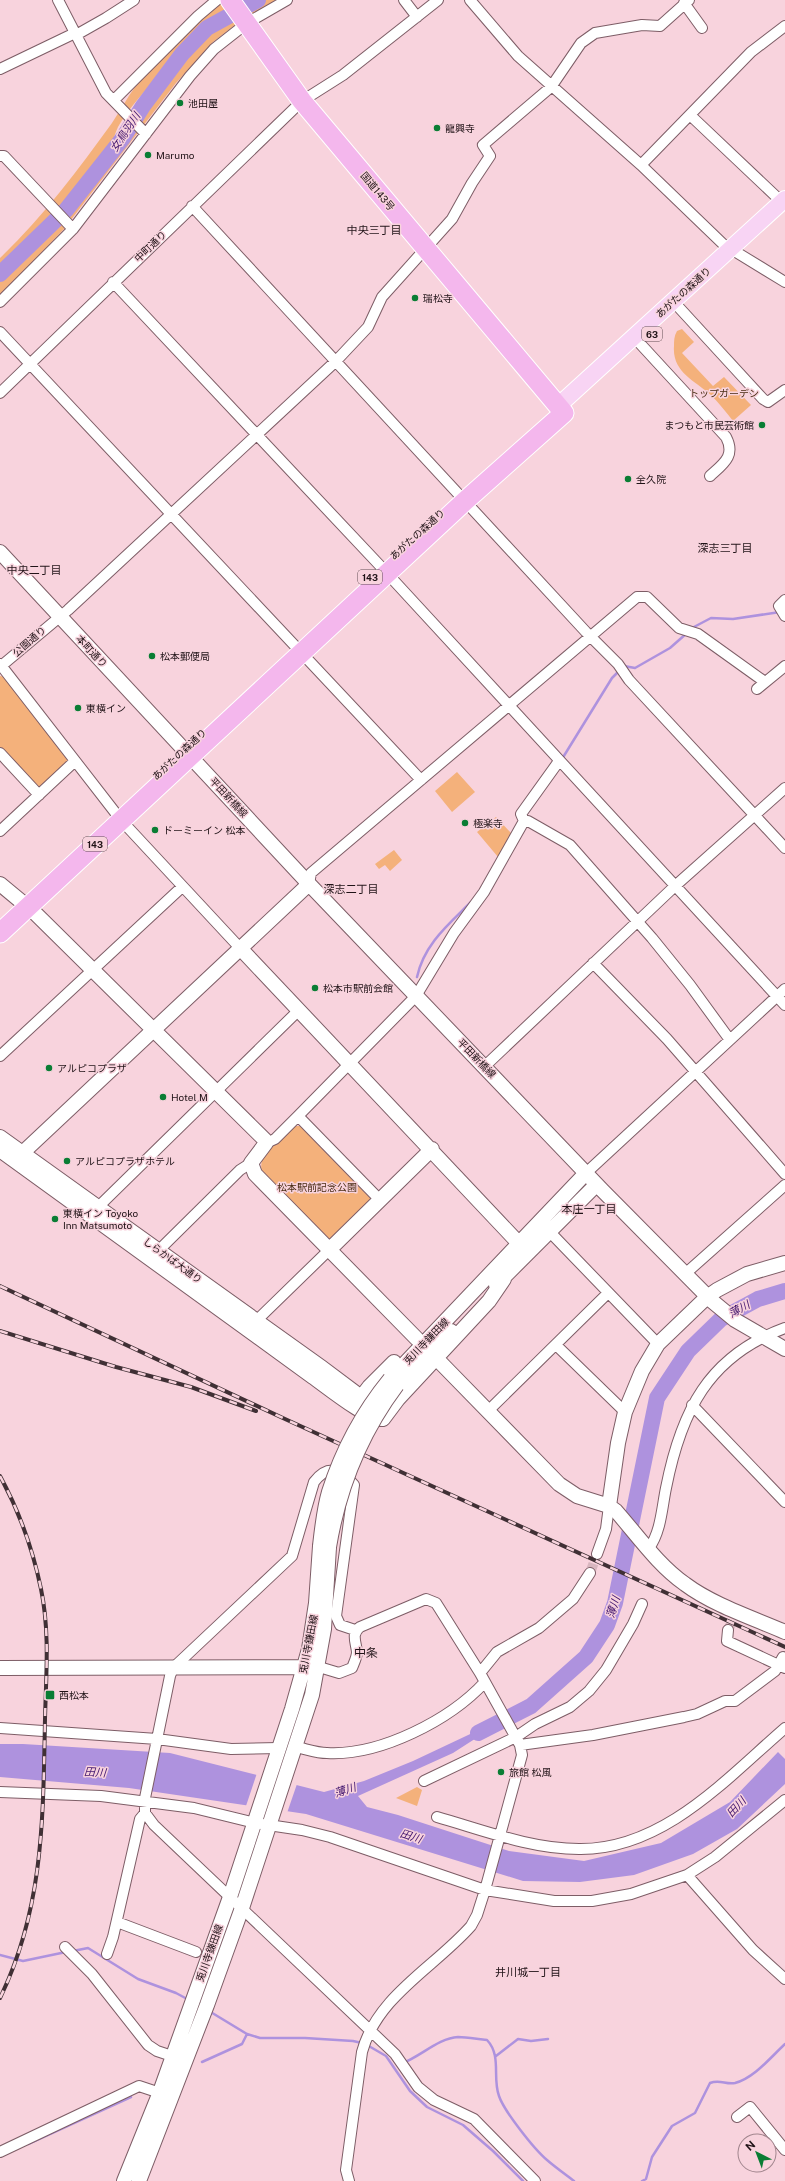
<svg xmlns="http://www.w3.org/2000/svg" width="785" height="2181" font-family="'Public Sans','Noto Sans JP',sans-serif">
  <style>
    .green { fill: #f4b17b }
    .water { fill: #ae92de }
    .pier { fill: #f8d3dd }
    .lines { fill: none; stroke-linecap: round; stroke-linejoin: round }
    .stream { stroke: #ae92de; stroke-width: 2.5 }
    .river { stroke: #ae92de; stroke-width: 16 }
    .street-tunnel { stroke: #d8b6bf; stroke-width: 10; stroke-dasharray: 10 5; stroke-linecap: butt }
    .street-casing { stroke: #7d5d66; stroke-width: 12 }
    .secondary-casing { stroke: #7d5d66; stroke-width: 16 }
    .primary-casing { stroke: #fff; stroke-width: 18 }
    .highway-casing { stroke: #fff; stroke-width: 21 }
    .street { stroke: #fff; stroke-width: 10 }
    .secondary { stroke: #fff; stroke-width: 14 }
    .primary { stroke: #f8d4f4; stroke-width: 16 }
    .highway { stroke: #f4b7ed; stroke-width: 19 }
    .rail-casing { stroke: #403035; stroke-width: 4 }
    .rail { stroke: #f8d3dd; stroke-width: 2.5; stroke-dasharray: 8; stroke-linecap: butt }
    .secondary-bridge-casing { stroke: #7d5d66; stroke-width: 16; stroke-linecap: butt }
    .secondary-bridge { stroke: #fff; stroke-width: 14 }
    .poi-dot { fill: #0a7d34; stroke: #f8d3dd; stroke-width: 1.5 }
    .labels { text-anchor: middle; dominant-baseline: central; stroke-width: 3; stroke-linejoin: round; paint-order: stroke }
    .shield { fill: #f8d3dd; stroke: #614d52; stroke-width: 1 }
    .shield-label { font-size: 9px; font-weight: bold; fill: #201317 }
    .poi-label { font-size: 10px; fill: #201317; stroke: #f8d3dd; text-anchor: start }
    .street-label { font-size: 10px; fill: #201317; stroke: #f8d3dd }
    .park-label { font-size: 10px; fill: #482b12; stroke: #f8d3dd }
    .water-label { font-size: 11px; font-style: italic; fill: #41156e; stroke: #f8d3dd }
    .neighbourhood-label { font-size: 11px; fill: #201317; stroke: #f8d3dd }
    .quarter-label { font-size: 12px; fill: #201317; stroke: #f8d3dd }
  </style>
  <rect width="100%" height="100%" fill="#f8d3dd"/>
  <path class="green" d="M227,0h22c-46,17 -69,48 -98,84 -11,13 -25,28 -33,43 -3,6 -4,12 -7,17 -12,24 -39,56 -61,71l-50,53v-10c42,-40 78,-88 112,-135 8,-12 15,-25 23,-36 20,-27 63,-72 92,-87z
    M265,0h14l-44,25 -22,17 -37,41 -112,146 -64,67v-19l52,-53 14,-12 62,-77 16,-27 40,-52 25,-25 23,-11z
    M682,329l12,13 -12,11 31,33 11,-9 27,28 -18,16c-7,-9 -14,-18 -22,-26 -17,-15 -39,-23 -37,-49 0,-5 0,-10 3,-15z
    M0,676l5,1 63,80 -1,6 -26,23 -4,1 -37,-40z
    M457,772l18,20 -23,20 -17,-21z
    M496,817l15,16 -13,24 -21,-25z
    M394,850l8,10 -12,11 -5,-6 -6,4 -4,-5z
    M294,1126h6l71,73 -2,5 -36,37h-6l-64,-66c-9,-20 18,-37 31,-49z
    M417,1787l5,3 -5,16 -21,-8z"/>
  <path class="water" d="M515,1713l-62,40 -95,43 9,11 31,8 111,36 75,10 77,-18 69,-41 48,-50 7,7v25l-48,45 -44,25 -59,21 -54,7 -57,-1 -217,-67 -177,-26 -129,-11v-33h23l147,9 154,39 40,-11 49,-20z"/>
  <path class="pier" d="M257,1773l40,11 -10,29 -41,-7z"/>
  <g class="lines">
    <path class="stream" d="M692,628l19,-10 22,1 47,-7
      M624,666l11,2 35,-20 17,-15
      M562,759l50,-81 8,-8
      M417,977c7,-33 32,-53 54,-75
      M73,1951l15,-3 50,31 38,14 13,7
      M0,1955l23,6 43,-9
      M209,2011l38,23 13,4h45l48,3 9,2
      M367,2045l19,11 24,35 17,16 36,18 30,26 30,30
      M496,2056l22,-17 13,2 17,-2
      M202,2062l40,-18 5,-10
      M403,2063c18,-7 36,-25 55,-26 9,0 19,2 29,3 15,16 5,37 12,56 5,15 35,53 48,64 8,7 18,14 27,21
      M28,2144l103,-47
      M642,2181l4,-2 6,-22 20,-31 23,-13 15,-30c10,-4 16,2 25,0 19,-5 35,-25 50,-39"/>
    <path class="river" d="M0,274l66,-64 57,-72 20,-32 39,-52 25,-26 51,-28
      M478,1733l53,-27 55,-49 21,-32 8,-22 42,-205 31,-47 33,-32 37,-20 27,-8"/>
    <path class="street-tunnel" d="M590,1573l7,-19
      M728,1630l5,-10"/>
    <g class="street-casing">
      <path id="street" d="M58,0l48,93 40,41
        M404,0l13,17
        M470,0l48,56 123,109 82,79 62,38
        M684,3l18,25
        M76,35l30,-17 28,-18
        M0,69l75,-36
        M114,100l84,-84 19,-16
        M690,115l95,90
        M0,156h4l69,73
        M641,165l110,-113 34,-26
        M192,206l394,426 32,32 11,16 156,168
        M113,282l272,289 400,434
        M673,301l90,98 5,3 17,-12
        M0,302l73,-73 117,-153 24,-27 33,-26 40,-23
        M0,332l421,448
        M634,337l92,100c10,19 -3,27 -16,39
        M0,393l302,-292 41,-26 95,-75
        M785,600l-6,6 6,10
        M0,664l121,156 119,128
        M0,667l68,-57 268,-249 32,-34 14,-30 70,-78 20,-36 18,-27 -7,-11 68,-58 30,-44 14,-10 47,-8 18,1 29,-26
        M757,689l28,-23
        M0,753l39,42
        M524,821h4l42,24 82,93 38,47 40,55
        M524,821l-3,-7 38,-53
        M0,831l75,-70
        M309,884l2,-11 326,-276h10l32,31 19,6 67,48
        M593,963l74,76 118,135
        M0,1056l182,-169
        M485,1066l190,-180 110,-98
        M298,1116l82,84
        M266,1143l9,-4 23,-23 118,-120 38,-63 30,-41 40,-71
        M586,1173l199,-184
        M94,1211l205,-201
        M546,1228l112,116
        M154,1255l86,-85 11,-7
        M685,1274l100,-89
        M253,1324l76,-74
        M556,1345l69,67
        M692,1405l93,97
        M488,1411l120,-118
        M649,1548c12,-16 13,-41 17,-60 15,-76 42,-132 119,-160
        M597,1554l9,-25 3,-23
        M728,1630l-1,11 58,27
        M319,1667l20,6 13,-5c2,-5 5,-11 5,-16 -1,-10 -6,-18 3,-25l66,-28 10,4 44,70 40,72 2,10 -37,135 -8,25 -6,11c-36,41 -94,70 -109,126l-16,118 3,11
        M480,1673l17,-21 42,-24 34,-29 17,-26
        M0,1728l157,11 74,10 48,-1
        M520,1745l73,-10 91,-18 13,-3 28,-13h10l40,-30 8,-14
        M296,1747c10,2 21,6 31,6 53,3 123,-33 158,-71
        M424,1781l92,-44 19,-13 35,-17 19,-16 17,-21 27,-46 9,-20
        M0,1792l101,4 93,12 61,15 47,7 28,7 155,53 69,11h38l39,-7 56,-19 28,-18 70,-57
        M145,1813l9,12 241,229 23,33 16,13 40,19 61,62
        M437,1817c46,13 94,32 142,32 84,1 147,-70 206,-121
        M687,1875l66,75 32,29
        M117,1922l79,30
        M65,1947l27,27 56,71 9,6 21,7
        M107,1954l6,-17 27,-118 5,-6v-15l25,-122 3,-8 119,-112 22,-74c14,-18 27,-13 40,3l-18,131 4,9 15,5
        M737,2117l13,-10 35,43
        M0,2152l139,-66 27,9"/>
    </g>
    <g class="secondary-casing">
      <path id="secondary" d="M0,552l309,332 294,307 109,110 23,19 50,29
        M0,884l35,29 229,226 2,4 -15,20 4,11 162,165
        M240,948l288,305
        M0,1137l321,230 60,45
        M0,1150l313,227c13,9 56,44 70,42l15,-20 91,-98 15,-22
        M16,1159l293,-275
        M329,1250l103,-101
        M496,1285l100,-100
        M437,1359l122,125 18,12 32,10 7,5c22,25 42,54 69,73 28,21 68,34 100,48
        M390,1379l196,-206
        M397,1385l54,-54
        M356,1404l13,-17 25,-25
        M609,1506l9,-63 7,-31 17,-41 16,-27 49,-47 10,-7 30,-16 38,-11
        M0,1668l312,-1
        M124,2181l36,-89 70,-195 62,-188 17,-60 7,-46 4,-57
        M139,2181l68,-176 35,-97 70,-213 12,-66 5,-82"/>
    </g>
    <g class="primary-casing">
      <path id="primary" d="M558,406l227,-207"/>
    </g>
    <g class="highway-casing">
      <path id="highway" d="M0,933l465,-432 99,-88 -262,-312 -72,-101"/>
    </g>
    <use href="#street" class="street"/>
    <use href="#secondary" class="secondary"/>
    <use href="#primary" class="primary"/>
    <use href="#highway" class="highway"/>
    <g class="rail-casing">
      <path id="rail" d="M0,1286l285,133 500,228
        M0,1331l116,36 75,20 65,24
        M0,1476c19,35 33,74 41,113 9,43 5,87 4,130 -2,98 -1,189 -45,279"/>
    </g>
    <use href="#rail" class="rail"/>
    <g class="secondary-bridge-casing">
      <path id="secondary-bridge" d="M320,1546c2,-18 4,-37 9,-54 13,-41 34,-80 61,-113
        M329,1547c10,-60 32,-114 68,-162"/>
    </g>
    <use href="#secondary-bridge" class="secondary-bridge"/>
  </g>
  <g class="poi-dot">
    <circle cx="180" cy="103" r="4"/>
    <circle cx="437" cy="128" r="4"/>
    <circle cx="148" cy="155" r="4"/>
    <circle cx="415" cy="298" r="4"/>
    <circle cx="762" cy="425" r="4"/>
    <circle cx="628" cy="479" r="4"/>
    <circle cx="152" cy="656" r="4"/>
    <circle cx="78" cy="708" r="4"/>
    <circle cx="465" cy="823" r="4"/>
    <circle cx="155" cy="830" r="4"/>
    <circle cx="315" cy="988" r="4"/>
    <circle cx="49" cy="1068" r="4"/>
    <circle cx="163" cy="1097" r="4"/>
    <circle cx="67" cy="1161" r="4"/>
    <circle cx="55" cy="1219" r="4"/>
    <rect x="45" y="1690" width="10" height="10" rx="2"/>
    <circle cx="501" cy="1772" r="4"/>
  </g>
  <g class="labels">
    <g class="shield">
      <rect x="642" y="327" width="20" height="14" rx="3"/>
      <rect x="358" y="570" width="24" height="14" rx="3"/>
      <rect x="83" y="837" width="24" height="14" rx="3"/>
    </g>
    <g class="shield-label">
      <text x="652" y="334">63</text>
      <text x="370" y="577">143</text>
      <text x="95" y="844">143</text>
    </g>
    <g class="poi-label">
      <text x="188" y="103">池田屋</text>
      <text x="445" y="128">龍興寺</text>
      <text x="156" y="155">Marumo</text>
      <text x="423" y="298">瑞松寺</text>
      <text x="754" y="425" text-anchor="end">まつもと市民芸術館</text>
      <text x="636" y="479">全久院</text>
      <text x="160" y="656">松本郵便局</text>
      <text x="86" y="708">東横イン</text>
      <text x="473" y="823">極楽寺</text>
      <text x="163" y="830">ドーミーイン 松本</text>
      <text x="323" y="988">松本市駅前会館</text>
      <text x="57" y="1068">アルピコプラザ</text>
      <text x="171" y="1097">Hotel M</text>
      <text x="75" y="1161">アルピコプラザホテル</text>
      <text x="63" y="1213">東横イン Toyoko<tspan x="63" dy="12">Inn Matsumoto</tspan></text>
      <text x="59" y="1695">西松本</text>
      <text x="509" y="1772">旅館 松風</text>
    </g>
    <g class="street-label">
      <text transform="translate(378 191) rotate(50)">国道143号</text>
      <text transform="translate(150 246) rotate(-44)">中町通り</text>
      <text transform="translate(683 292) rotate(-42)">あがたの森通り</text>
      <text transform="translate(417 534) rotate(-42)">あがたの森通り</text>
      <text transform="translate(29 641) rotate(-41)">公園通り</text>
      <text transform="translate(92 651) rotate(47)">本町通り</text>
      <text transform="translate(179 754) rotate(-43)">あがたの森通り</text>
      <text transform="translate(229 797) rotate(47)">平田新橋線</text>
      <text transform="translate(477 1058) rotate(46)">平田新橋線</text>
      <text transform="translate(173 1260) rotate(36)">しらかば大通り</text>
      <text transform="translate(426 1341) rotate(-46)">兎川寺鎌田線</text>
      <text transform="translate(308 1644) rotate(-79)">兎川寺鎌田線</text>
      <text transform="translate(209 1953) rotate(-70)">兎川寺鎌田線</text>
    </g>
    <g class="park-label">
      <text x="724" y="393">トップガーデン</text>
      <text x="317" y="1187">松本駅前記念公園</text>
    </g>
    <g class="water-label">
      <text transform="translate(125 132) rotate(-56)">女鳥羽川</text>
      <text transform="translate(739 1309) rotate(-29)">薄川</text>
      <text transform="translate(613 1607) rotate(-73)">薄川</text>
      <text transform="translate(95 1772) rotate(4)">田川</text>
      <text transform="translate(345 1790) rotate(-18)">薄川</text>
      <text transform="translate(736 1807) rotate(-47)">田川</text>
      <text transform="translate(411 1836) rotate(18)">田川</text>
    </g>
    <g class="neighbourhood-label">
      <text x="374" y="230">中央三丁目</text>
      <text x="725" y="548">深志三丁目</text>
      <text x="34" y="570">中央二丁目</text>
      <text x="351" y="889">深志二丁目</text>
      <text x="589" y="1209">本庄一丁目</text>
      <text x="528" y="1972">井川城一丁目</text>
    </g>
    <g class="quarter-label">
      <text x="366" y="1653">中条</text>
    </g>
  </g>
  <g transform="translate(757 2153) rotate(318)"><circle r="19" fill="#f8d3dd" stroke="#a2868e"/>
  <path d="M0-3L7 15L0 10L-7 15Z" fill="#0a7d34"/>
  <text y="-6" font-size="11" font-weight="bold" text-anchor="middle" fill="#201317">N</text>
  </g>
</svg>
